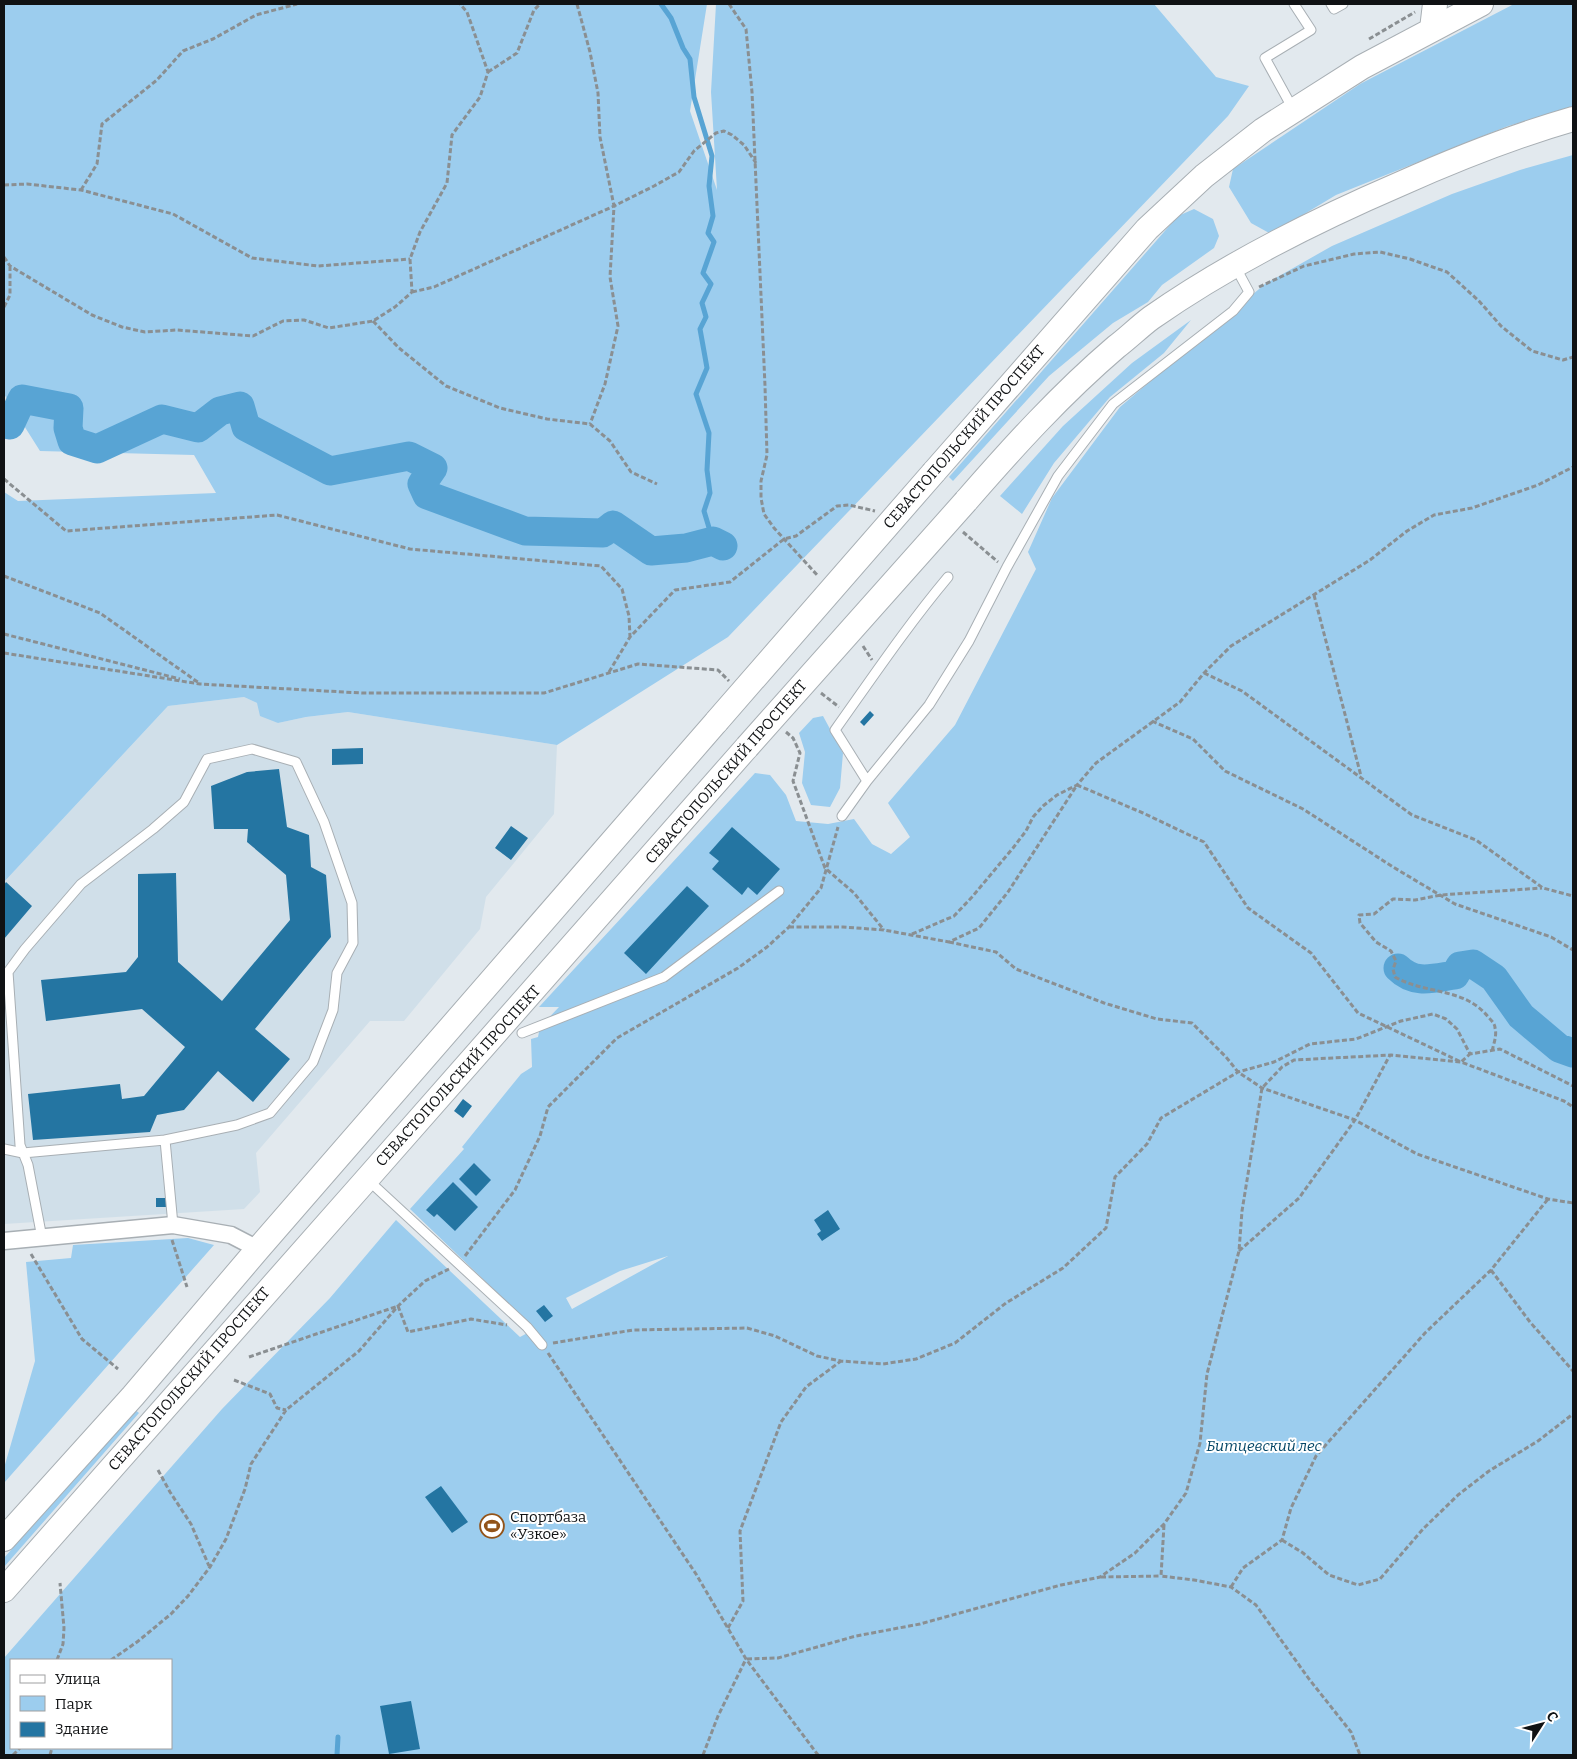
<svg xmlns="http://www.w3.org/2000/svg" width="1577" height="1759" font-family="Bitter,serif">
  <style>
    .built { fill: #d0dfe9 }
    .green { fill: #9ccdee; fill-rule: evenodd }
    .lines { fill: none; stroke-linecap: round; stroke-linejoin: round }
    .stream { stroke: #58a4d4; stroke-width: 5 }
    .river { stroke: #58a4d4; stroke-width: 29 }
    .building { fill: #2475a2 }
    .service-casing { stroke: #a8afb4; stroke-width: 11 }
    .minor-casing { stroke: #a8afb4; stroke-width: 19 }
    .secondary-casing { stroke: #a8afb4; stroke-width: 26 }
    .path { stroke: #8a8f92; stroke-width: 3; stroke-dasharray: 5 2.5; stroke-linecap: butt }
    .service { stroke: #fff; stroke-width: 9 }
    .minor { stroke: #fff; stroke-width: 16 }
    .secondary { stroke: #fff; stroke-width: 24 }
    .secondary-bridge-casing { stroke: #a8afb4; stroke-width: 26; stroke-linecap: butt }
    .secondary-bridge { stroke: #fff; stroke-width: 24 }
    .labels { text-anchor: middle; dominant-baseline: central; stroke-width: 4; stroke-linejoin: round; paint-order: stroke }
    .street-label { font-size: 15px; fill: #101214; stroke: #fff }
    .park-label { font-size: 15px; font-style: italic; fill: #034565; stroke: #fff }
    .poi-label { font-size: 15px; fill: #101214; stroke: #fff; text-anchor: start }
  </style>
  <rect width="100%" height="100%" fill="#e2e9ee"/>
  <path class="built" d="M244,697l13,6 21,20 28,-6 42,-5 209,33 -3,69 -68,83 -6,32 -76,92h-34l-114,132 4,39 -16,17 -240,15v-342l164,-176z"/>
  <path class="green" d="M4,4h703l-17,107 27,79 -6,-98 5,-88h438l62,73 33,9 -21,30 -500,521 -171,108 -209,-33 -42,5 -28,6 -18,-7 -3,-13 -13,-6 -76,9 -164,176v-390l14,9 198,-8 -22,-38 -154,-4 -36,-57z
    M1514,4h59v103l-65,19 -172,69 -65,39 -20,-11 -22,-36 4,-18 127,-85z
    M1573,155v1600h-1569v-97l218,-249 108,-111 66,-78 124,117 15,-8 -125,-120 54,-60 -2,-2 59,-73 11,-7 -1,-28 7,-2 2,-10 19,-20h-20l216,-234 15,2 16,20 10,26 32,3 26,-5 18,25 19,10 19,-17 -22,-34 67,-78 81,-156 -8,-17 24,-54 68,-91 145,-123 67,-38 120,-52 68,-24zM668,1256l-96,53 -6,-11 54,-27zM11,1660h160v88h-160z
    M1194,209l19,10 6,17 -5,12 -52,37 -14,17 -35,21 -64,53 -96,105 -4,-4 229,-261z
    M1191,320l-27,33 -54,44 -56,66 -32,51 -22,-18 63,-70 69,-63z
    M823,716l20,37 -3,35 -10,19 -19,-2 -9,-22 3,-31 -6,-19 14,-15z
    M188,1238l26,7 -210,238v-15l31,-107 -9,-99 45,-4 2,-13z
    M134,1409l5,4 -135,154v-9z"/>
  <g class="lines">
    <path class="stream" d="M661,4l10,14 12,30 7,11 4,38 18,59 -3,30 4,30 -5,17 6,9 -11,31 8,11 -9,19 4,14 -6,12 7,39 -11,26 13,39 -2,37 3,23 -6,18 9,30
      M337,1755l1,-18"/>
    <path class="river" d="M4,424l6,1 12,-26 47,9 -1,20 4,13 25,8 65,-30 36,9 22,-17 20,-5 6,21 84,44 79,-15 24,12 -11,16 5,11 98,36 78,2 10,-8 38,26 35,-3 27,-7 10,5
      M1398,968c17,17 36,10 57,7l5,-9 13,-2 21,14 27,38 38,32 14,5"/>
  </g>
  <path class="building" d="M870,711l4,4 -10,11 -4,-4z
    M363,748v16l-31,1v-16z
    M279,769l8,58 22,8 2,32 15,8 5,62 -76,92 35,30 -37,43 -35,-31 -34,39 -27,5 -7,17 -117,8 -5,-46 92,-10 2,15 22,-3 41,-49 -43,-38 -96,12 -5,-41 85,-8 12,-15v-83l38,-1 2,89 44,39 68,-81 -4,-45 -39,-33 1,-13h-34l-3,-43 36,-14z
    M511,826l17,12 -17,22 -16,-12z
    M732,827l48,42 -23,26 -9,-8 -6,8 -30,-26 7,-8 -10,-8z
    M6,882l26,24 -28,33v-54z
    M687,886l22,20 -63,68 -22,-21z
    M463,1099l9,7 -9,12 -9,-7z
    M474,1163l17,17 -15,16 -17,-17z
    M453,1182l25,25 -23,24 -18,-17 -3,3 -8,-7z
    M156,1198h13v9h-13z
    M828,1210l12,19 -18,12 -5,-7 4,-3 -7,-11z
    M544,1305l9,11 -8,6 -9,-11z
    M441,1486l27,36 -16,11 -27,-36z
    M411,1701l9,48 -31,5 -9,-48z"/>
  <g class="lines">
    <g class="service-casing">
      <path id="service" d="M1331,4l3,5 9,-5
        M1293,109l-28,-51 46,-28 -17,-26
        M867,781l-32,-51c37,-52 72,-104 113,-153
        M842,816l25,-35 62,-76 40,-64 38,-74 51,-91 55,-72 120,-93 16,-19 -14,-26
        M522,1033l142,-56 115,-86
        M4,1149l19,4 142,-13
        M368,1180l159,147 15,18
        M42,1238l-14,-73 -8,-20 -12,-173 17,-23 56,-65 72,-55 31,-27 23,-43 45,-10 44,13 28,60 28,81 1,40 -16,30 -4,37 -20,52 -43,51 -33,12 -72,15 8,85"/>
    </g>
    <g class="minor-casing">
      <path id="minor" d="M4,1241l169,-16 58,10 27,14"/>
    </g>
    <g class="secondary-casing">
      <path id="secondary" d="M1432,29l3,-25
        M934,472l213,-243 57,-53 59,-46 99,-63 119,-63
        M966,501c47,-54 95,-107 150,-154 12,-9 23,-20 35,-29 77,-54 163,-97 249,-134 56,-25 114,-48 173,-65
        M4,1539l129,-143 125,-147 459,-528
        M4,1590c247,-282 497,-560 743,-843"/>
    </g>
    <path class="path" d="M577,4l13,48 8,41 2,44 14,69 -4,71 8,49 -13,58 -15,40
      M729,4l17,25 6,63 13,294 2,69 -6,26v17l3,16 10,14 44,48
      M1369,39l46,-27
      M488,72l29,-19 17,-43 6,-6
      M4,185l23,-1 54,6 92,24 79,44 66,8 92,-7
      M81,190l16,-26 5,-40 55,-44 26,-29 30,-12 43,-24 41,-11
      M4,257l6,9 82,49 30,12 23,5 32,-2 76,6 30,-15 21,-1 25,8 44,-7 22,-14 17,-15 -2,-33 10,-27 27,-49 5,-48 28,-38 8,-25 -21,-60 -7,-8
      M1259,287l45,-21 50,-12 26,-2 30,7 37,13 32,29 22,25 31,25 31,9 10,-3
      M412,292l22,-5 180,-81 40,-20 25,-14 15,-21 22,-18 8,-2 8,4 12,10 12,18
      M4,307l6,-12v-28
      M373,321l26,27 47,38 54,22 47,11 43,5 20,17 21,31 26,12
      M4,479l62,52 211,-16 133,34 191,17 21,23 7,27 1,21
      M963,532l35,30
      M4,576l96,37 99,70
      M1314,595l47,181
      M4,634l176,45
      M863,646l9,14
      M4,653l196,31 162,9h182l94,-29 80,6 11,11
      M609,672l21,-35 45,-47 55,-8 54,-43 12,-3 41,-30 12,-1 26,6
      M1204,673l38,18 170,124 64,25 67,48 30,8
      M821,693l18,14
      M1152,721l41,18 32,32 78,38 90,58 62,37 96,33 22,13
      M786,732l7,6 7,15 -7,28 32,87 29,25 30,37
      M789,927h54l41,3 65,12 30,-14 29,-36 69,-107 66,28 61,29 44,66 63,45 47,60 103,49 9,-8
      M912,934l42,-18 18,-19 41,-49 13,-17 7,-14 10,-11 14,-11 20,-10 19,-22 84,-61 24,-29 27,-27 139,-86 37,-29 27,-16 38,-7 66,-23 35,-18
      M949,942l47,10 20,17 88,34 53,16 35,4 34,34 12,15 24,16 93,32 62,34 131,45 25,4
      M1492,1051c2,-8 5,-16 3,-23 0,-4 -3,-7 -6,-10 -24,-31 -62,-23 -94,-41l-2,-8 3,-8 -5,-10 -15,-9 -16,-19 -1,-8 15,-1 19,-15 22,1 26,-5 101,-7
      M172,1240l15,47
      M1239,1251l60,-53 56,-78 35,-65
      M31,1254l51,85 36,30
      M465,1256l50,-66 25,-54 8,-29 69,-69 121,-70 29,-21 22,-20 32,-39 17,-61
      M1491,1270l39,52 43,49
      M553,1343l80,-13 114,-2 28,8 42,20 24,5 42,3 33,-5 39,-16 51,-40 57,-35 43,-40 9,-51 32,-33 14,-26 77,-46 36,-10 36,-18 46,-5 45,-18 32,-7 13,5 11,10 13,25 30,-5 73,37
      M548,1353l148,221 50,85 72,96
      M249,1357l149,-51 10,26 63,-13 36,6
      M234,1380l36,14 7,14 9,2
      M158,1470l12,22 21,32 18,42
      M1164,1525l-3,51 33,4 37,7 25,18 53,74 42,53 9,23
      M1282,1540l21,13 26,22 29,10 22,-6 43,-50 35,-34 31,-24 49,-30 35,-27
      M1101,1577l60,-1
      M1231,1587l12,-19 39,-28 9,-32 25,-52 109,-123 66,-63 57,-71
      M728,1628l15,-27 -3,-70 41,-109 25,-35 35,-26
      M747,1659l31,-1 78,-22 64,-12 141,-39 39,-8 35,-24 29,-29 22,-31 14,-50 7,-69 32,-123 3,-40 20,-123 20,-21 12,-7 97,-5 70,7 103,39 9,6
      M57,1660l6,-16 1,-16 -4,-45
      M111,1660l26,-18 34,-28 17,-18 22,-29 16,-28 19,-50 6,-25 35,-54 73,-59 39,-45 27,-25 24,-12
      M13,1755l7,-7
      M50,1755l2,-7
      M703,1755l15,-39 28,-57"/>
    <use href="#service" class="service"/>
    <use href="#minor" class="minor"/>
    <use href="#secondary" class="secondary"/>
    <g class="secondary-bridge-casing">
      <path id="secondary-bridge" d="M717,721l217,-249
        M747,747l219,-246"/>
    </g>
    <use href="#secondary-bridge" class="secondary-bridge"/>
  </g>
  <defs>
    <g id="stadium-ring" transform="scale(1.25)"><circle r="9.5" fill="#fff" stroke="#925319" stroke-width="1.5"/><path d="M0-5a6.5 5 0 1 0 0 10a6.5 5 0 1 0 0-10ZM-3.5-1.8h7v3.6h-7Z" fill="#925319"/></g>
  </defs>
  <g fill-rule="evenodd">
    <use href="#stadium-ring" x="492" y="1526"/>
  </g>
  <g class="labels">
    <g class="street-label">
      <text transform="translate(964 437) rotate(-49)">СЕВАСТОПОЛЬСКИЙ ПРОСПЕКТ</text>
      <text transform="translate(726 772) rotate(-49)">СЕВАСТОПОЛЬСКИЙ ПРОСПЕКТ</text>
      <text transform="translate(458 1076) rotate(-48)">СЕВАСТОПОЛЬСКИЙ ПРОСПЕКТ</text>
      <text transform="translate(189 1379) rotate(-49)">СЕВАСТОПОЛЬСКИЙ ПРОСПЕКТ</text>
    </g>
    <g class="park-label">
      <text x="1264" y="1446">Битцевский лес</text>
    </g>
    <g class="poi-label">
      <text x="510" y="1517">Спортбаза<tspan x="510" dy="17">«Узкое»</tspan></text>
    </g>
  </g>
  <rect width="1577" height="1759" fill="none" stroke="#101214" stroke-width="10"/>
  <rect x="10" y="1659" width="162" height="90" fill="#ffffff" stroke="#9fa0a1"/>
  <rect x="20" y="1675" width="25" height="8" fill="#ffffff" stroke="#9fa0a1"/>
  <text x="55" y="1684" font-size="15" fill="#101214">Улица</text>
  <rect x="20" y="1696" width="25" height="15" fill="#9ccdee" stroke="#9fa0a1"/>
  <text x="55" y="1709" font-size="15" fill="#101214">Парк</text>
  <rect x="20" y="1722" width="25" height="15" fill="#2475a2" stroke="#9fa0a1"/>
  <text x="55" y="1734" font-size="15" fill="#101214">Здание</text>
  <g transform="translate(1542 1724) rotate(54)" stroke="#ffffff" stroke-width="4" paint-order="stroke">
  <path d="M0-4L9 19L0 12L-9 19Z" fill="#101214"/>
  <text y="-8" font-size="14" font-weight="bold" text-anchor="middle" fill="#101214">С</text>
  </g>
</svg>
